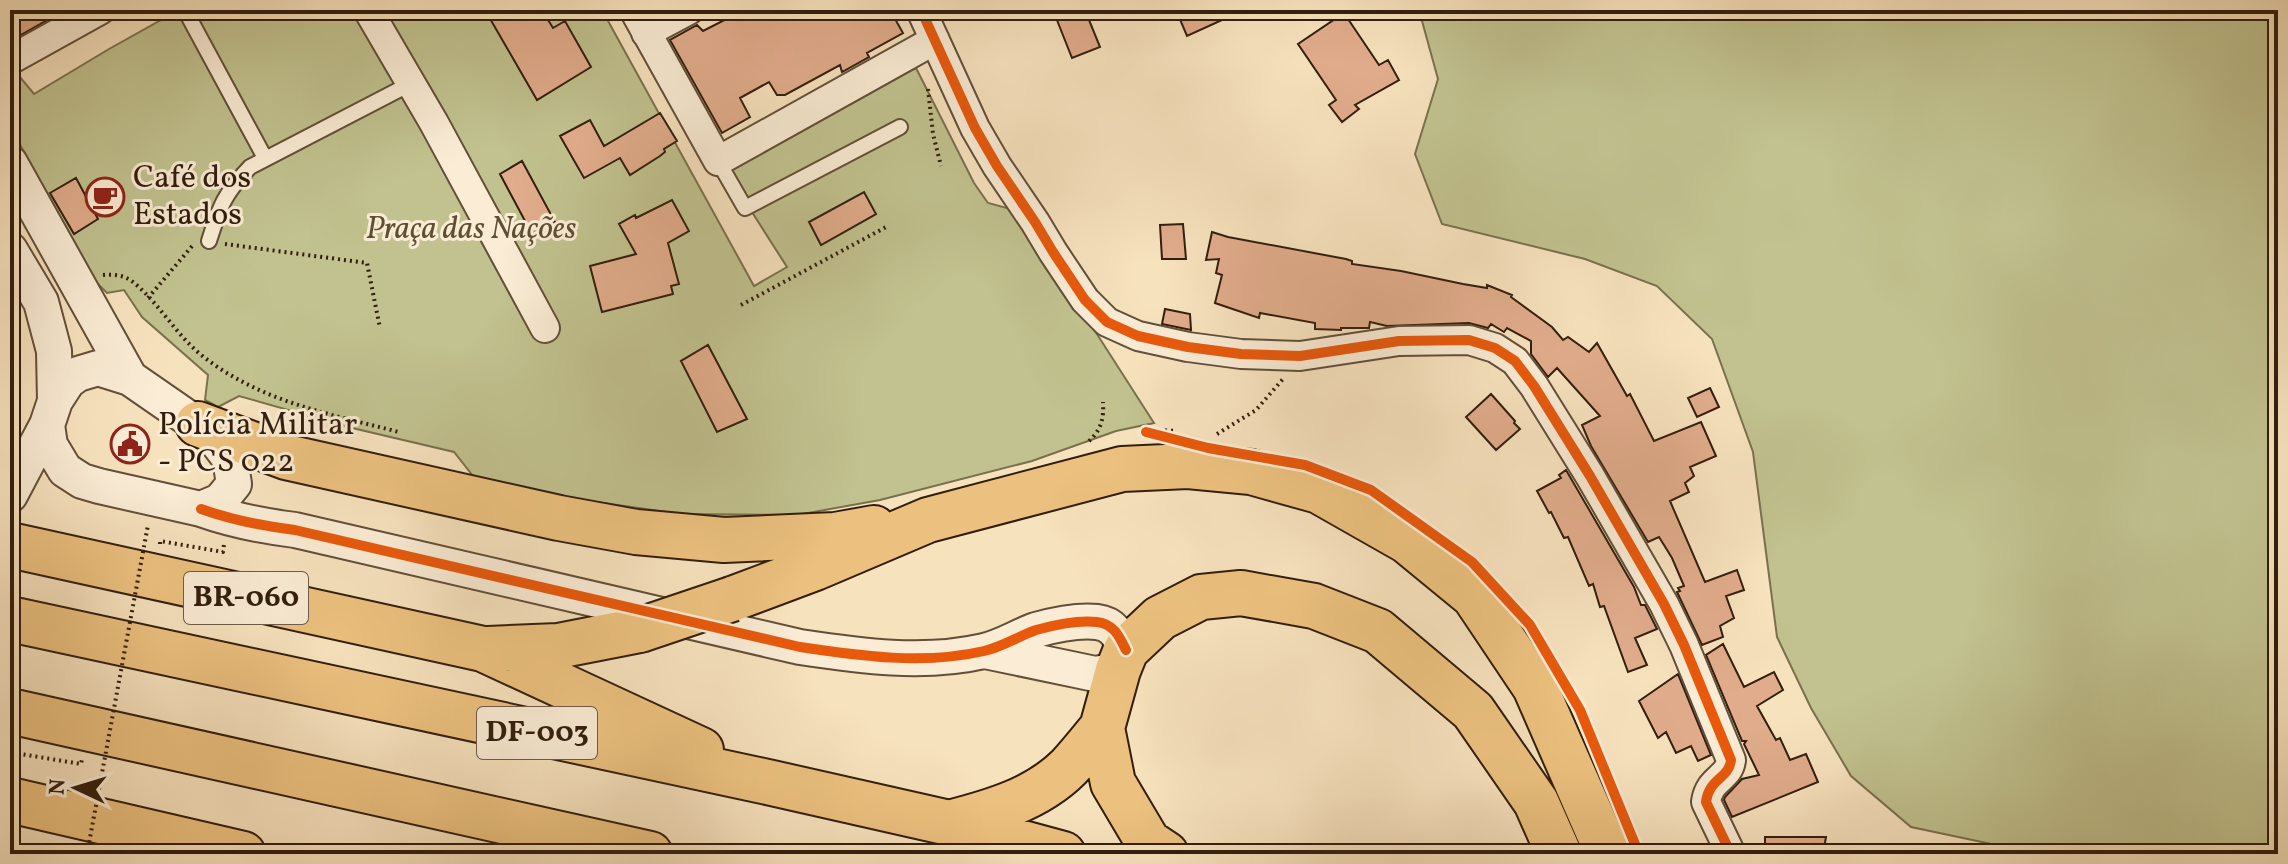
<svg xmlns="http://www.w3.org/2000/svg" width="2288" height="864" font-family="Vollkorn,serif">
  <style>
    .green { fill: #c1c28f; stroke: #7a704e; stroke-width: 2 }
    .building { fill: #e1ac8c; stroke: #321d0d; stroke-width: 2 }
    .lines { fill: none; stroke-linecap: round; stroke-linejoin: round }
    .service-casing { stroke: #634e39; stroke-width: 18 }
    .minor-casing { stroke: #634e39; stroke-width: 32 }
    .tertiary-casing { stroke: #634e39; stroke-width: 38 }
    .primary-casing { stroke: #321d0d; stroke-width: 48 }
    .trunk-casing { stroke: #321d0d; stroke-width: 48 }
    .path { stroke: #321d0d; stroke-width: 4; stroke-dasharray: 2 4; stroke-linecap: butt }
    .service { stroke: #faecd5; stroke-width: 14 }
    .minor { stroke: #faecd5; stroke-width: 28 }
    .tertiary { stroke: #faecd5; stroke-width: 34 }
    .primary { stroke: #ecc17f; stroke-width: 44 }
    .trunk { stroke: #ecc17f; stroke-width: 44 }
    .trunk-bridge-casing { stroke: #321d0d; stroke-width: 48; stroke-linecap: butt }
    .path-bridge { stroke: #321d0d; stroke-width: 4; stroke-dasharray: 2 4; stroke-linecap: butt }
    .trunk-bridge { stroke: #ecc17f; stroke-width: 44 }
    .cycleway-casing { stroke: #faecd5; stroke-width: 15 }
    .cycleway { stroke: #e8590c; stroke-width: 10 }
    .labels { text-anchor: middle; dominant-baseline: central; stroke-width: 6; stroke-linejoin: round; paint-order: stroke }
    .shield { fill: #faecd5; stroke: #6e5b49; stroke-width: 2 }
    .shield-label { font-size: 30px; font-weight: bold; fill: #321d0d }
    .poi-label { font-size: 32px; fill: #321d0d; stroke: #faecd5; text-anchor: start }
    .park-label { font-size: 32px; font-style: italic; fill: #5d4f34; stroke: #faecd5 }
  </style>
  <rect width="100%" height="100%" fill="#f7e2be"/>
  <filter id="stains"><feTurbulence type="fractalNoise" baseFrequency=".0025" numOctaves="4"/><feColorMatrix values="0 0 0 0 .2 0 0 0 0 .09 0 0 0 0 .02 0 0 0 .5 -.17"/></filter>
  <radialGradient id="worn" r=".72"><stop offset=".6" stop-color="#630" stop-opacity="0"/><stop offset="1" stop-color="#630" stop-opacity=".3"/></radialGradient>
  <path class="green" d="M179,10h423l152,276 33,-19 -60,-94 189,-105 58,115 14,20 30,8 136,212 -38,8 -84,30 -152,39 -83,15 -116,-1 -99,-14 -77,-14 -32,-10 -19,-24 -106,-25 -109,-31 -21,11 -13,-7 3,-25 -66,-58 -18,-27 -17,3 -22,-22 -75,-146v-42l10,-6 14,17 75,-45z
    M1419,10h859v844h-239l-128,-27 -60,-51 -40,-68 -34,-71 -24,-185 -41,-113 -55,-53 -72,-27 -143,-35 -27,-70 23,-75z"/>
  <path class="building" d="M10,10h55l-55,31z
    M485,10h57l11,18 12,-7 26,46 -54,33z
    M744,10h146l13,23 -36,20 2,4 -27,15 -2,-7 -55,30h-8l-8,-13 -29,16 10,19 -28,16 -52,-93 27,-15 6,6z
    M1053,10h32l15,37 -28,11z
    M1176,10h68l-57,26z
    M1344,13l35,52 9,-5 11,20 -44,25 4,4 -17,13 -13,-17 7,-5 -38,-56z
    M660,113l17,28 -13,8 1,3 -5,4 -30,19 -10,-17 -36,20 -24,-42 30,-16 14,26z
    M522,161l33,61 -23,12 -32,-60z
    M76,178l22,41 -24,15 -24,-41z
    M864,192l12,22 -55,31 -12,-23z
    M672,200l17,31 -21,12 11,41 -8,2 2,8 -71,18 -12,-46 46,-12 -17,-30 16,-9 1,3z
    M1183,224l3,35h-24l-2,-34z
    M1212,232l16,5 118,22 6,2v3l49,7 62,13 24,4v-3l25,10 -1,2 41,30 11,13 5,-3 21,15 8,-9 30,53 3,-2 24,47 47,-19 15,34 -26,11 4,9 -9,7 4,9 -19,9 35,81 32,-12 7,20 -18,6 8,22 -14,8 3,11 -21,8 -25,-53 3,-1 -2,-3 6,-2 -12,-28 -13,-21 -11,5 -57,-96 -9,-21 18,-9 -43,-48 -9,9 -17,-23v-13l-24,-13 -3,4 -13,-8 -3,4 -19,-5 -82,3 -17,-4 -1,6h-28v2l-26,-1v-6l-55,-10 -1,5 -44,-15 7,-28 -6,-2 3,-14 -13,1z
    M1165,309l25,5 1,16 -29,-6z
    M708,345l39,74 -30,13 -36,-71z
    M1710,388l9,19 -22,10 -9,-19z
    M1491,394l24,27 -1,2 6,6 -24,21 -30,-33z
    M1566,470l68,117 7,18h4l12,24 -22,9 12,27 -19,7 -24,-66 -4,1 -7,-23 -4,2 -21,-49 -4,1 -13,-26 -2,1 -12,-22 24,-13 -2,-3z
    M1723,644l21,43 30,-15 9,18 -26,16 19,34 4,-2 10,22 16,-6 12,28 -86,35 -8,-17 1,-3 17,-18 17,-4 -15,-31 2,-3h-4l-36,-86z
    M1678,674l33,81 -13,6 -7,-15 -15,7 -10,-21 -8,6 -19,-37z
    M1765,837h61l-3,17h-58z"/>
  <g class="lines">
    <g class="service-casing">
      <path id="service" d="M185,10l80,148
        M718,161l27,47 155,-81
        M209,241c11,-35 15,-47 41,-74l160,-83"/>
    </g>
    <g class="minor-casing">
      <path id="minor" d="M368,10l66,113 111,205
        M634,10l84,151 217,-121
        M921,10l54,118 22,38 38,56 18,30 32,48 22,22 31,14 50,11 53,7 59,2 99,-15 70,-1 26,8 20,13 19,25 56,90 74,128 20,41 47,115c-2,19 -22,18 -25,42l25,52
        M646,33l43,-23
        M10,60l90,-50"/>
    </g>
    <g class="tertiary-casing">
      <path id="tertiary" d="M10,163l120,215
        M10,250l31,52 13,49 1,50
        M98,368l32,10 81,56 19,25 4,25 -14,17 -19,8 -102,-23 -17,-5 -17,-11 -15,-25 -3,-20 8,-24 13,-20 10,-7z
        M10,495l37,-70
        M201,509c31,11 61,17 94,21l505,117c60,9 124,18 184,4 18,-4 35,-15 52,-21 18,-5 42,-10 61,-8 17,2 22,14 29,28
        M985,651l110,23 23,-4"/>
    </g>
    <g class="primary-casing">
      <path id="primary" d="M10,800l233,54"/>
    </g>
    <g class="trunk-casing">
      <path id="trunk" d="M198,424l88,33 273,61 77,14 88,8 111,-5 39,-7
        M10,545l473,104 218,101
        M732,599l83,-31 113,-48 194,-51 66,-3 63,6 68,19 88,50 67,55 61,91 73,167
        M10,619l762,164 177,40 114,31
        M488,649l70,-3 82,-16
        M10,711l640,143
        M949,823c43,-11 88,-24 120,-56 11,-12 22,-26 33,-39
        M1166,854l-18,-12 -35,-59 -11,-55 16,-58 8,-20 34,-32 41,-21 40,-4 73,13 64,25 95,80 63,91 23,52"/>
    </g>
    <path class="path" d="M928,89l5,45 8,32
      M225,244l142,19 13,65
      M103,275c11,-1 21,0 30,7 25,20 42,51 67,72 58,47 129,60 199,78
      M148,298l45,-53
      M741,305l147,-79
      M1159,430l17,1
      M1217,434l39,-24 27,-31
      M1089,441c12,-11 15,-22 14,-39
      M160,544v-3l63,11 1,-8
      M16,766l-3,-1 2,-12 66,11 1,-5
      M10,842l48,12"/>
    <use href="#service" class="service"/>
    <use href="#minor" class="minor"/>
    <use href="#tertiary" class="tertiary"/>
    <use href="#primary" class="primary"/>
    <use href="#trunk" class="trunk"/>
    <g class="trunk-bridge-casing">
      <path id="trunk-bridge" d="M640,630l92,-31"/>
    </g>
    <path class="path-bridge" d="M87,854l61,-329"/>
    <use href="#trunk-bridge" class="trunk-bridge"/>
    <g class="cycleway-casing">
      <path id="cycleway" d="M921,10l54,118 22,38 38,56 18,30 32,48 22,22 31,14 50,11 53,7 59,2 99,-15 70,-1 26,8 20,13 19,25 56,90 74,128 20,41 47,115c-2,19 -22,18 -25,42l25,52
        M1146,432l62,16 97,17 66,25 101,72 58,63 50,85 59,144
        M201,509c31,11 61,17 94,21l505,117c60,9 124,18 184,4 18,-4 35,-15 52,-21 18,-5 42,-10 61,-8 17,2 22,14 29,28"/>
    </g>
    <use href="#cycleway" class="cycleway"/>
  </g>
  <defs>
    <g id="cafe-ring" transform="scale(2)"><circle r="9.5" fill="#faecd5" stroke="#8f2418" stroke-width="1.5"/><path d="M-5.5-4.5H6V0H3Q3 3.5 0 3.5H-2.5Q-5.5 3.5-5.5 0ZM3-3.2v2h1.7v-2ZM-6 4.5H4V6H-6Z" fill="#8f2418"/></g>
    <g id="civic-ring" transform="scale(2)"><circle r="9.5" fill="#faecd5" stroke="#8f2418" stroke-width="1.5"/><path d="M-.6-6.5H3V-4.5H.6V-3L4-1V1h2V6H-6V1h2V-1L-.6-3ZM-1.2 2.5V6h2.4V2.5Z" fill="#8f2418"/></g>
  </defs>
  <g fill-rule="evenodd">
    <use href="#cafe-ring" x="105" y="197"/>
    <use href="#civic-ring" x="130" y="444"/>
  </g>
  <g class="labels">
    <g class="shield">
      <rect x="184" y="572" width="124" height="52" rx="6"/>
      <rect x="477" y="707" width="120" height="52" rx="6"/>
    </g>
    <g class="shield-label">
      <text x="246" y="598">BR-060</text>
      <text x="537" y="733">DF-003</text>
    </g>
    <g class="poi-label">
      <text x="133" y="179">Café dos<tspan x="133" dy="37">Estados</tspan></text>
      <text x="158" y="426">Polícia Militar<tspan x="158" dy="37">- PCS 022</tspan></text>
    </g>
    <g class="park-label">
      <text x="471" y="230">Praça das Nações</text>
    </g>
  </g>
  <rect width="2288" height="864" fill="none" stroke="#f7e2be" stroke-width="40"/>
  <rect x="12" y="12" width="2264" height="840" fill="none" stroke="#321d0d" stroke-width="4"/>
  <rect x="20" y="20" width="2248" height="824" fill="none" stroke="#321d0d" stroke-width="2"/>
  <g transform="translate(76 788) rotate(274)" stroke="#faecd5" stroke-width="6" paint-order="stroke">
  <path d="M0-6L14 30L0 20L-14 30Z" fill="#321d0d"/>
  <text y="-12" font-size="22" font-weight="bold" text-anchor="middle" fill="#321d0d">N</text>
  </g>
  <rect width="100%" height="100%" filter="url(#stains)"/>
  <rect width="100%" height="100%" fill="url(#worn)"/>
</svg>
